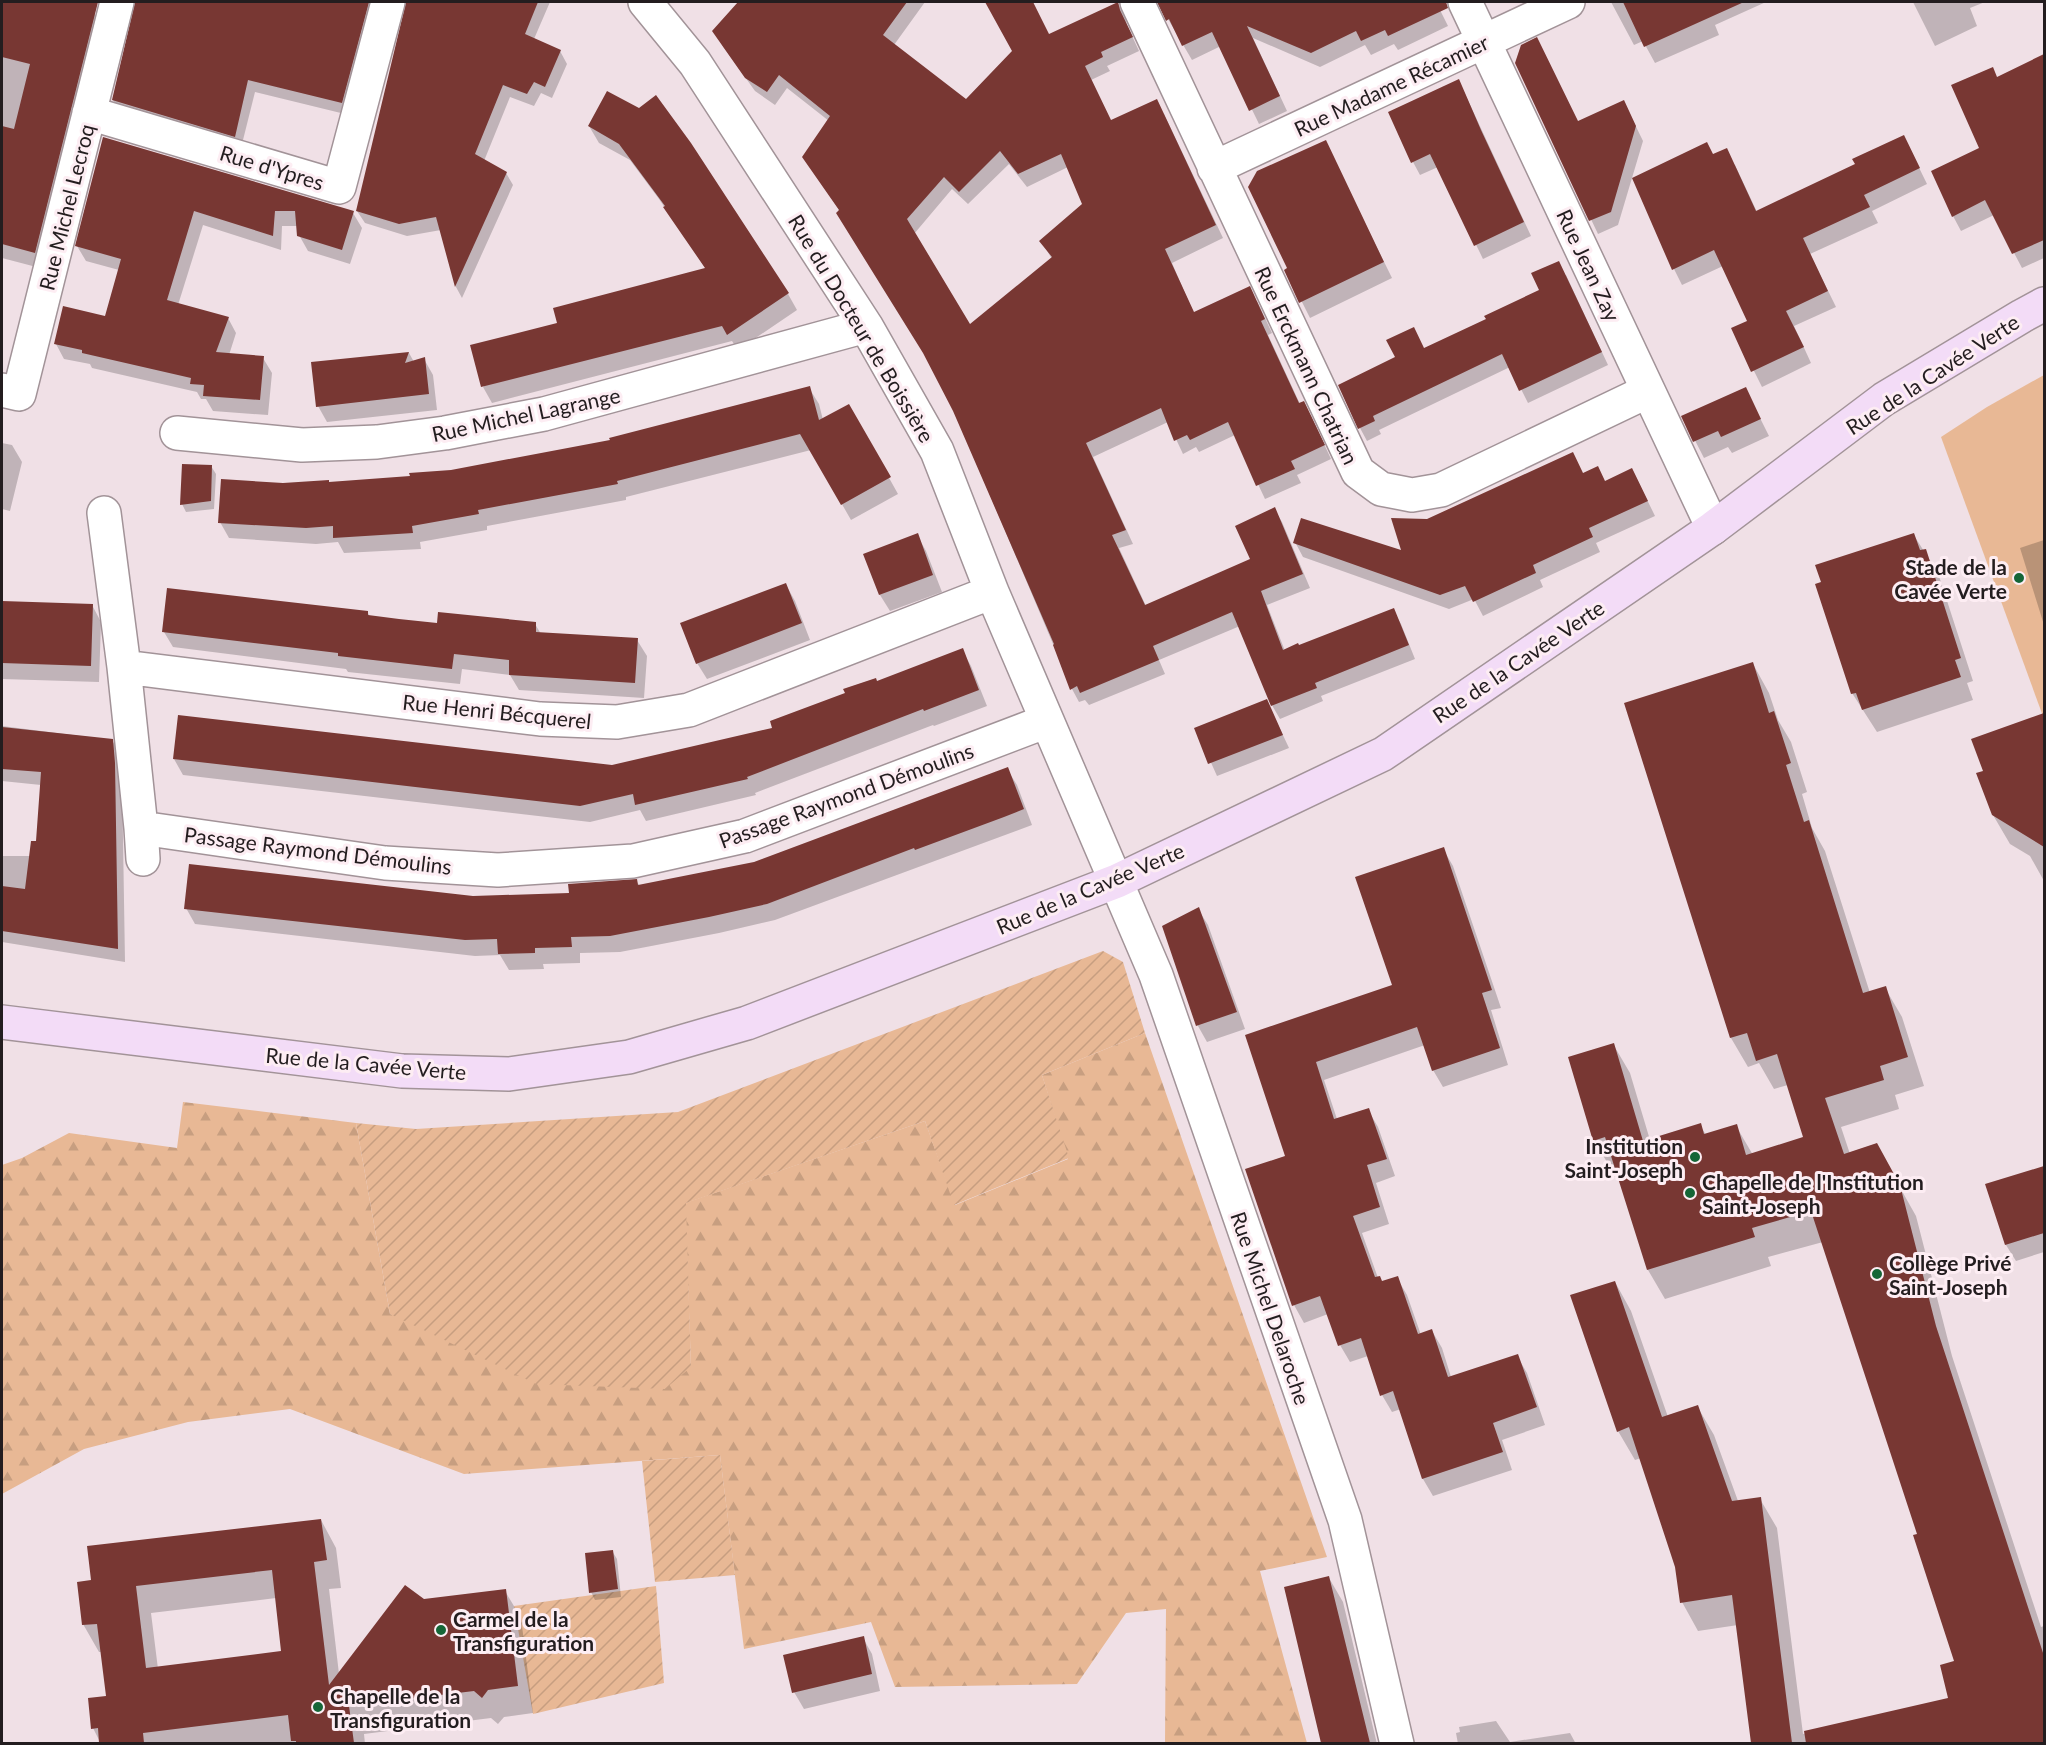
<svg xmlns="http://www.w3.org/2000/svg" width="2046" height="1745" font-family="Lato,sans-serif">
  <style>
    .grass { fill: #e8b895 }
    .forest { fill: url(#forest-firs) }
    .garden { fill: url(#garden-furrows) }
    .shadow { fill: #0003; fill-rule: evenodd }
    .building { fill: #783733; fill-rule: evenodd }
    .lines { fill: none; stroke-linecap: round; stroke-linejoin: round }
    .street-casing { stroke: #a29398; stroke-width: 36 }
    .secondary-casing { stroke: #a29398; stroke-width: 36 }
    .street { stroke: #fff; stroke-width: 33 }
    .secondary { stroke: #f3dcf7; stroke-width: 33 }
    .poi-dot { fill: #156637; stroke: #fdedf3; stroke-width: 2 }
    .labels { text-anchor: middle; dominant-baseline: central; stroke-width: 6; stroke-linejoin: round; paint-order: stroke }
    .street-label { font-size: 21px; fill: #231d1f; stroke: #fdedf3 }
    .poi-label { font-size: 21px; font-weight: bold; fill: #231d1f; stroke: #fdedf3; text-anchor: start }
  </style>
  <defs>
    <pattern id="forest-firs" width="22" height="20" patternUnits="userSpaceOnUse" patternTransform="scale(1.5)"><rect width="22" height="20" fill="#e8b895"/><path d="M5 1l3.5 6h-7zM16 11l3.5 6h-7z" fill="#c79e80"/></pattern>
    <pattern id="garden-furrows" width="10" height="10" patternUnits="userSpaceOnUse" patternTransform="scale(1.5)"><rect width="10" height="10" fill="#e8b895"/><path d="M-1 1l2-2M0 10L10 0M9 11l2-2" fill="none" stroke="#c79e80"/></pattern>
  </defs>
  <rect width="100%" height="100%" fill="#f0e0e6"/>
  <path class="grass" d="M2044,375v344l-103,-282 46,-30z"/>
  <path class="forest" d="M1145,1033l182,524 -67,14 47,172h-142l1,-134 -40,4 -49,71 -182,3 -24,-65 -127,27 -24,-194 -256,19 -174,-65 -102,13 -104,27 -82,45v-329l20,-7 47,-25 108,15 6,-46 173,21 34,191 301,52 -6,-163 240,-82 30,84 113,-46 -26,-84z"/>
  <path class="garden" d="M1103,951l20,11 22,71 -103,42 27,83 -115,47 -29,-84 -239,82 5,164 -26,22 -129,-5 -146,-70 -34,-191 60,6 262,-17z
    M720,1455l15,120 -80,7 -13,-121z
    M656,1586l8,97 -131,31 -19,-108z"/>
  <path class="shadow" d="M2,2h84l-2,9 10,3 10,16 -60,239 -42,-11z
    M138,2h244l-33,113 -94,-23 -14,56 -120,-35 -8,-13z
    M408,2h142l-16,37 26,12 7,13 -15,34 -11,-5 -7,13 -24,-9 -26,64 22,12 7,12 -51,113 -6,-11 -15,-57 -34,6 -42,-13 -8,-12z
    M737,2h188l-31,43 72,56 47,-49 -27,-50h47l16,34 69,-33 7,14 2,8 12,26 -32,15 3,5 -19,9 20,42 53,-8 59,124 -51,25 22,51 63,-13 15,32 -4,2 32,69 11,12 20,43 -34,16 4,8 -36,16 -30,-64 -36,17 -3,-5 -13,7 -15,-32 -75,35 40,87 -14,4 27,58 106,-46 22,-51 8,13 28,66 -43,17 18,46 14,-4 94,-37 8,14 14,35 -94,37 2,5 -43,18 -7,-12 -33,-81 -81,34 6,14 -76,31 -4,-5 -6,2 -7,-13 -118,-279 -27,-52 -87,-147 -37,-54 26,-36 -42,-33 -12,17 -20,-14 -33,-46 16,-42zM1009,164l18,23 41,-20 15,38 -42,36 11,18 -82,68 -56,-93 38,-45 16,15z
    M1158,2h278l12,24 -50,24 -4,-6 -23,11 -6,-10 -45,22 -67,-29 34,73 -28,13 -38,-78 -29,14z
    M1611,2h155l-51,23 4,10 -64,28 -12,-22 -9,4z
    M1913,2h72l-15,6 7,18 -42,20z
    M2044,56v202l-22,10 -28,-53 -33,16 -8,-15 28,-67 17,-71z
    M1517,63l61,59 46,-20 19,39 -25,84 -20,9z
    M1459,81l72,155 -48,23 -45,-92 -18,8 -7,-13z
    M608,93l180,201 9,16 -59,40 -6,-9 -240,62 -9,-16 76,-63 147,-55 -47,-70 -29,-39 -31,-17 -10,-17z
    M1904,137l23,47 -55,27 6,12 -68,31 26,53 -42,19 17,37 -49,24 -29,-58 16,-7 -26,-56 -41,19 -8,-16 -40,-91 79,-22 22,9 22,47 100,-47z
    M104,138l249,75 9,15 -12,36 -42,-13 -9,-16 -1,-9h-16l-1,24 -78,-25 -25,80 50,13 8,15 -7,22 34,3 9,15 -4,42 -55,-4 -7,-12h-5l-4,-7 -105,-24 -2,-4 -26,-5 -8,-15 50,-26 13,-48 -33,-9 -9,-15z
    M1332,156l60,122 -82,40 -24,-48 3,-1z
    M1566,275l42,90 -80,38 -18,-36 -131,63 2,4 -14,7 -7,-13 64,-78 64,-30z
    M409,353l5,9 10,-3 9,16 4,35 -110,12 -9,-16 -5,-43z
    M809,388l10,16 4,16 26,-14 49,88 -47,26 -40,-70 -185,47v3l-139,26v4l-67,12 1,7 -77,4 -6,-11 -22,2 -87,-6 -9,-16 63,-38h47l81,-6 40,-6 161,-31z
    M1745,388l24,48 -37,17 -4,-6 -24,11 -21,-41z
    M2,443l10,2 10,17 -12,49 -8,-2z
    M211,466l5,8 -2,35 -28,3 -4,-8z
    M1632,469l23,47 -59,27 4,9 -60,28 3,7 -60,29 -9,-17 -25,10 -146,-52 -8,-15 109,10 23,-31 157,-46 22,7z
    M1913,534l25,39 35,108 -6,2 6,17 -96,32 -25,-39z
    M917,535l9,16 16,41 -52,19 -10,-16 -15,-41z
    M2044,540v85l-24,-77z
    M786,585l9,16 15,39 -103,39 -10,-16z
    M2,603l90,2 9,17 -2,60 -97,-3z
    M368,613l2,4 69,7h96l6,10 96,6 10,16 -3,42 -125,-8 -9,-15 -48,-6 -2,15 -112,-12 -2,-3 -173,-22 -9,-15z
    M962,650l9,16 16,40 -53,20 -1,-1 -178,68 1,2 -110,26 -6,-11 -50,12 -407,-47 -9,-16 438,8 162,-38z
    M1753,664l16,29 9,27 13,22 16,50 -5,2 10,34 13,23 45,142 15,-5 17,29 22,69 -29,9 4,14 -58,18 9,27 26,-9 40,71 36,140 89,271 3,-1v118h-291l-15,-119 -40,6 -16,-29 -6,-35 -35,-109 -6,2 -17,-29 -3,-149 16,29 37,106 29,-11 17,29 24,66 22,-2 17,29 26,206 147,-35 6,-37 -37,-127 -96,-293 -55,15 3,9 -106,33 -17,-29 -32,-102 -5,1 -17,-29 19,-96 17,29 20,67 50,-15 6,10 30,-9 17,29 52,-17 -17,-53 -14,4 -15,-26 -11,4 -17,-29 -105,-334z
    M1267,701l22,47 -72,28 -21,-47z
    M2044,714v167l-14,-25 -20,-12 -17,-29 -9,-43 -11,-32z
    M2,726l110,14 7,13 3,24 3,185 -123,-20v-86h28l7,-14 4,-57 -39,-4z
    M1007,769l10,16 15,40 -257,95 -56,13 -99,19 -40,1v10l-37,1 1,5 -35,1 -9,-15 -25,1 -280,-32 -9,-16 384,-14 66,-13 4,5 114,-23z
    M1443,849l10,17 48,142 -10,2 17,55 -65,22 -10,-17 -8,-25 -101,35 13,39 31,-9 10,17 17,49 -19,7 13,41 -27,9 16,45 4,5 15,-5 10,17 14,40 11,-4 10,17 9,29 66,-21 10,17 18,52 -43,15 10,30 -79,26 -10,-17 -22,-70 -9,3 -10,-17 -14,-39 -18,6 -10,-17 -12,-31 -24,9 -10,-18 -7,-148 -40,-121 147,-50z
    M1198,909l10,16 37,104 -38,13 -9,-16 -34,-99z
    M2044,1167v85l-28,9 -10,-16 -19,-60z
    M321,1520l15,28 5,40 -12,1 10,85 85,-74 81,-9 16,27 12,95 -29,4 -6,7 -7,-6 -127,16 1,10h-264l-8,-16 15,-30 -6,-46h-3l-16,-28 10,-43zM276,1598l7,55 -125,16 -7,-56z
    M612,1551l5,8 4,38 -26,3 -4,-8z
    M1329,1578l14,24 34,142h-54l-38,-155z
    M863,1638l9,16 8,37 -76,18 -10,-17z
    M1496,1721l14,21 60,-9 6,11h-118l-2,-11 4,-1 -1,-5z"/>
  <path class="building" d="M2,2h96l-63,251 -33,-9v-118l12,3 16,-65 -28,-7z
    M135,2h234l-27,101 -94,-23 -13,57 -123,-37z
    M406,2h132l-13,32 36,16 -16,37 -11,-5 -7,12 -24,-9 -28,69 32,18 -52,115 -19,-70 -37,7 -43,-13z
    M738,2h169l-24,33 83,64 46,-48 -27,-49h48l16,32 69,-32 2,8 13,27 -32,15 2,5 -18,9 26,54 46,-21 59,126 -51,24 29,63 56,-26 15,33 -4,2 38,82 5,-2 21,44 -34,16 4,8 -39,17 -28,-64 -38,18 -3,-5 -13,6 -13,-33 -75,35 40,87 -14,5 33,70 105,-46 -15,-33 40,-19 28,67 -42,17 22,59 15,-7 1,2 95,-37 15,37 -94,38 2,5 -46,18 -39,-94 -79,34 6,14 -79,33 -3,-7 -7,4 -17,-45 1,-1 -101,-233 -30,-58 -87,-140 3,-3 -37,-53 28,-41 -51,-41 -12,17 -22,-14 -33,-47zM1000,151l18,23 43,-20 21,50 -43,37 13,16 -82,67 -63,-105 37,-42 15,15z
    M1157,2h289l2,6 -60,28 -3,-6 -24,11 -5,-10 -45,22 -64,-27 33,70 -31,15 -37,-79 -30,14 -13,-27 -3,2z
    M1623,2h121l-100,45z
    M1537,37l41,84 46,-21 12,26 -25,86 -22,9 -74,-158 6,-18z
    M2044,54v186l-32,14 -27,-54 -33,17 -21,-46 48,-23 -28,-63 42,-18 4,10z
    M1459,79l22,51 43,92 -50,24 -44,-92 -19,9 -23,-51z
    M607,91l32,17 17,-13 35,48 98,150 -62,42 -5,-9 -241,61 -11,-42 87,-22 -4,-15 152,-40 -42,-61 2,-1 -46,-62 -31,-18z
    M1904,135l16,33 -56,27 6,12 -67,31 25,53 -42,20 18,36 -53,25 -20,-44 16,-7 -33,-71 -42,20 -40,-92 75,-36 6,12 14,-6 29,63 99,-47 -3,-5z
    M103,137l251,74 -12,39 -45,-14 -2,-25h-20l-2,25 -79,-25 -27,89 62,17 -13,35 48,4 -4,44 -57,-4 1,-11 -14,-1 1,-6 -109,-25v-3l-28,-6 9,-38 42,10 16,-57 -46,-13z
    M1326,140l58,122 -85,41 -15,-33 3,-2 -39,-81 9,-16z
    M1559,261l43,91 -83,39 -17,-37 -129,62 2,5 -17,8 -20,-44 57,-28 -9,-17 28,-13 10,21 62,-29 -2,-3 55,-26 -8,-17z
    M409,352l-4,11 20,-6 4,37 -113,13 -5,-45z
    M810,386l9,34 30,-16 42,73 -50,28 -41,-71 -183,47 1,3 -140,26 1,4 -67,12 1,7 -80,5v-12l-27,2 -88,-5 3,-44 62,4 46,-3v2l81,-6 -1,-3 42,-3 159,-30 -1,-2z
    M1746,387l15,32 -40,18 -3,-6 -25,11 -12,-26z
    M1573,452l10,21 15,-7 7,15 27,-13 16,33 -59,27 4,9 -60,28 3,8 -63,29 -8,-16 -25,9 -147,-52 8,-25 100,32 -10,-32 36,1z
    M182,464l30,1 -1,36 -31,4z
    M918,533l15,42 -54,20 -16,-41z
    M1914,533l6,17 6,-1 35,109 -6,2 6,17 -99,33 -6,-17 -5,1 -36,-110 6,-2 -6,-17z
    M786,583l16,40 -106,41 -16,-41z
    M167,588l201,23v4l31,4 38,4 1,-11 98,10v10l102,6 -3,45 -126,-8v-15l-55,-6 -2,15 -114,-13v-3l-176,-21z
    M2,601l91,3 -2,62 -89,-3z
    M963,648l16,42 -55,21 -1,-2 -176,68 1,2 -113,26 -2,-11 -53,12 -407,-47 5,-44 434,50 160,-37 -2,-7 75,-28 -2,-4 33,-11 1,3z
    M1753,662l16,51 5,-2 17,52 -5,2 18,57 5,-2 54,173 23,-7 22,71 -28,9 4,14 -59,18 19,56 33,-11 23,42 36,141 108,330v87h-238l-2,-12 144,-33 -8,-33 14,-4 -41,-126 4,-1 -106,-323 -59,17 3,9 -108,33 -42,-133 -12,4 -25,-84 46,-14 29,98 58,-18 3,11 33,-10 9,31 57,-18 -26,-83 -21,7 -9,-28 -17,5 -106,-335z
    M1267,699l16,36 -75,29 -14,-36z
    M2044,713v134l-52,-32 -16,-42 7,-2 -12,-32z
    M2,727l111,12 2,24 3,186 -116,-18v-45l23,3 6,-48h5l5,-69 -39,-3z
    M1008,767l16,42 -20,8 -89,33 -1,-2 -147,56 -58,13 -99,19 -39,1 1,10 -37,1v5l-37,1 -1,-15 -32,1 -281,-31 5,-45 284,32 96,-3 -1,-9 69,-5 1,6 116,-23z
    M1444,847l48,143 -10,3 18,55 -68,23 -15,-44 -101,35 18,57 35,-11 18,51 -20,6 13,42 -27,9 22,61 5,-1 2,5 16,-5 20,58 14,-5 16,48 70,-23 19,53 -44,16 10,29 -81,27 -29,-88 -13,5 -19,-58 -23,8 -18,-50 -28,10 -47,-137 40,-13 -40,-121 147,-50 -37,-108z
    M1199,907l38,105 -41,14 -34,-100z
    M2044,1166v67l-39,12 -20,-61z
    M1615,1281l47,136 36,-12 34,96 29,-4 31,246h-41l-19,-148 -52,8 -5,-36 -46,-140 -12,5 -47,-137z
    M321,1519l6,41 -13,2 15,123 76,-100 19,14 82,-10 12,97 -30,4 -6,8 -8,-7 -125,15 5,37h-58v-2h-5l-3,-26 -145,18 1,10h-45l-1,-15 -7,1 -3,-31 18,-2 -9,-72 -15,1 -5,-43 14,-2 -4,-34zM272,1570l9,81 -135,17 -10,-82z
    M613,1550l5,39 -29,4 -4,-40z
    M1329,1576l41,167h-49l-37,-156z
    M864,1636l8,38 -80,19 -9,-38z"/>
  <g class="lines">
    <g class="street-casing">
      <path id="street" d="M645,2l50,61 171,263 71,125 55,141 164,383 189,545 52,224
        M1137,2l221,470 23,17 31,6 29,-5 207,-99
        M1465,2l248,526
        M89,113l250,74 49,-185
        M1214,168l354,-166
        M2,390l17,4 98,-392
        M177,433l125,12 75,-3 68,-9 99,-19 322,-88
        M104,513l20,154 17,161 2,31
        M124,667l416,52 77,3 72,-12 303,-118
        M141,828l244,35 113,7 135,-9 112,-25 302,-115"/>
    </g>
    <g class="secondary-casing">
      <path id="secondary" d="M2,1022l400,49 107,3 120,-17 118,-34 370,-142 266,-127 330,-226 171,-129 138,-83 22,-12"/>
    </g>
    <use href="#street" class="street"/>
    <use href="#secondary" class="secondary"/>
  </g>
  <g class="poi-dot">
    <circle cx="2019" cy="578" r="6"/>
    <circle cx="1695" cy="1157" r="6"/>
    <circle cx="1690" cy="1193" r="6"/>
    <circle cx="1877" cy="1274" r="6"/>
    <circle cx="441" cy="1630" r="6"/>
    <circle cx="318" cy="1707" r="6"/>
  </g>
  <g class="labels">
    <g class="street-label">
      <text transform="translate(1391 85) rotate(-25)">Rue Madame Récamier</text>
      <text transform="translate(272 167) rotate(17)">Rue d'Ypres</text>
      <text transform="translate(66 207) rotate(-76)">Rue Michel Lecroq</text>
      <text transform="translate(1589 265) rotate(65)">Rue Jean Zay</text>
      <text transform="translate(862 328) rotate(59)">Rue du Docteur de Boissière</text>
      <text transform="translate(1307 365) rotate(65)">Rue Erckmann Chatrian</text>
      <text transform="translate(1932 374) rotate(-33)">Rue de la Cavée Verte</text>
      <text transform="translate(526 414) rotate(-12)">Rue Michel Lagrange</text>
      <text transform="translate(1518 661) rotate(-34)">Rue de la Cavée Verte</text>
      <text transform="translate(497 711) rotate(6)">Rue Henri Bécquerel</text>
      <text transform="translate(846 795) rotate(-20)">Passage Raymond Démoulins</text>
      <text transform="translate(318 850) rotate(7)">Passage Raymond Démoulins</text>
      <text transform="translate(1090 888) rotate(-23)">Rue de la Cavée Verte</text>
      <text transform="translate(366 1063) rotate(5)">Rue de la Cavée Verte</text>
      <text transform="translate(1271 1308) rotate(71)">Rue Michel Delaroche</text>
    </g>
    <g class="poi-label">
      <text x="2007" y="566" text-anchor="end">Stade de la<tspan x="2007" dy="24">Cavée Verte</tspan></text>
      <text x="1683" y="1145" text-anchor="end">Institution<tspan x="1683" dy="24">Saint-Joseph</tspan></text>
      <text x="1702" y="1181">Chapelle de l'Institution<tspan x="1702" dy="24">Saint-Joseph</tspan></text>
      <text x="1889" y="1262">Collège Privé<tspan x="1889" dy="24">Saint-Joseph</tspan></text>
      <text x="453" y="1618">Carmel de la<tspan x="453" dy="24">Transfiguration</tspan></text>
      <text x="330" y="1695">Chapelle de la<tspan x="330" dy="24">Transfiguration</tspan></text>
    </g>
  </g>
  <rect width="2046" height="1745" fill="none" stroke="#231d1f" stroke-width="6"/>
</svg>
